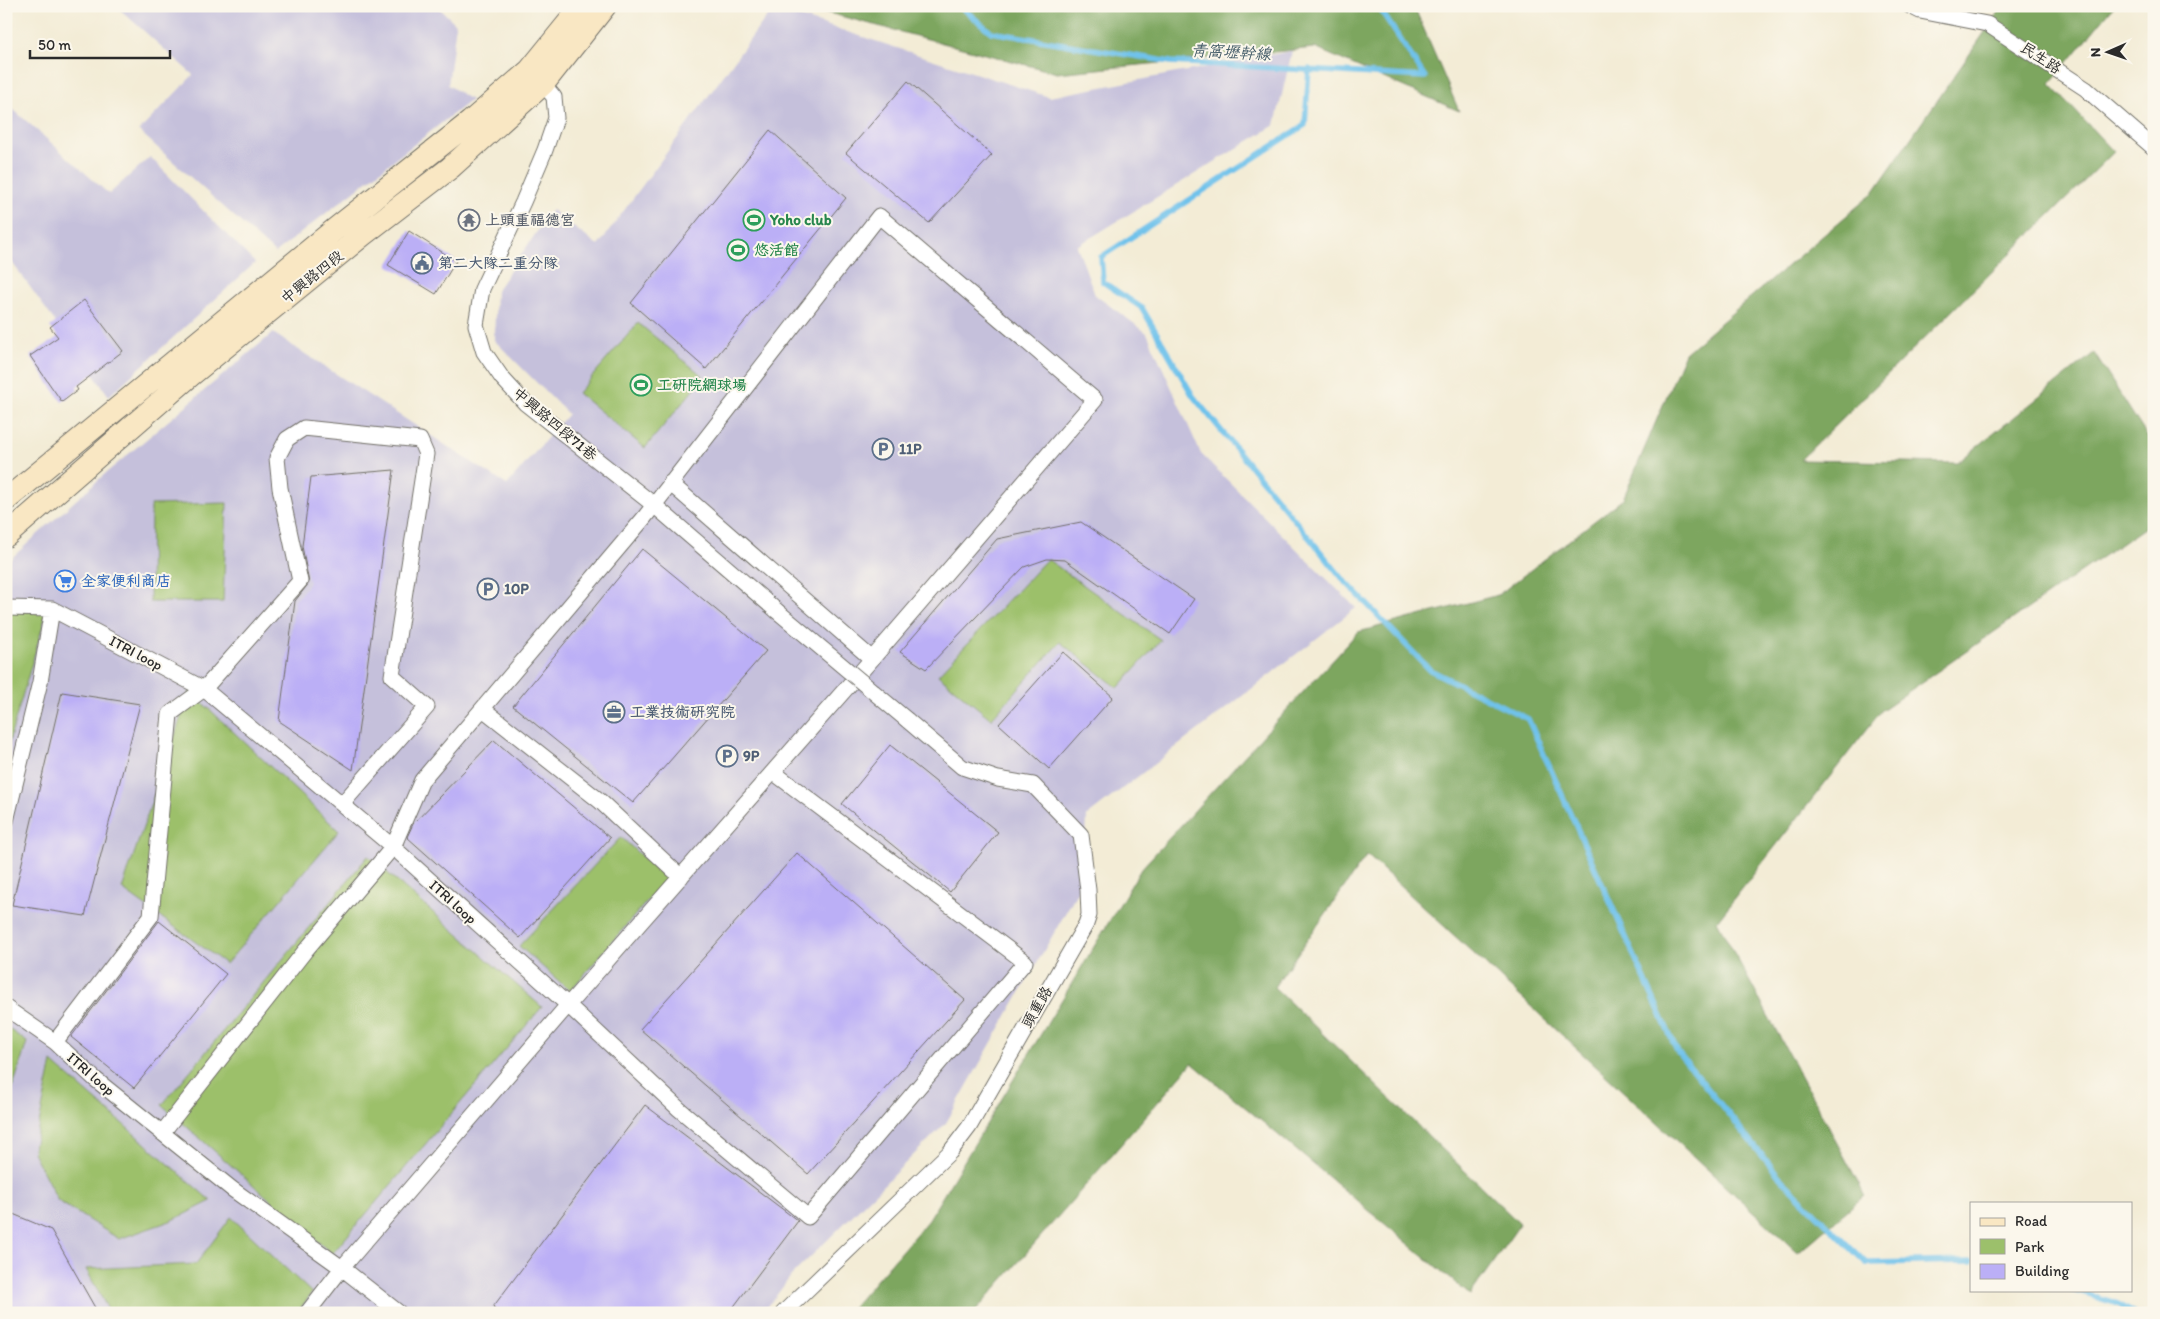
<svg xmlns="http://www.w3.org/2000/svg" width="2160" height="1319" font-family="Itim,'LXGW WenKai TC',sans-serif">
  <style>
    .industrial { fill: #c5c0db }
    .green { fill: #9cc06b; stroke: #64764b }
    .forest { fill: #7da65f; stroke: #546845 }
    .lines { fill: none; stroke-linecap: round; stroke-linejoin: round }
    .stream { stroke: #6fc2eb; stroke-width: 5.5 }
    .building { fill: #bbaff6 }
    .minor-casing { stroke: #716f67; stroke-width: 17 }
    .secondary-casing { stroke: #716f67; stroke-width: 24 }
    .minor { stroke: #fff; stroke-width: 15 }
    .secondary { stroke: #f9e7c3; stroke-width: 22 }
    .minor-bridge-casing { stroke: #716f67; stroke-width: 17; stroke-linecap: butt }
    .minor-bridge { stroke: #fff; stroke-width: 15 }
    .labels { text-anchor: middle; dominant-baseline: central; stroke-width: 4; stroke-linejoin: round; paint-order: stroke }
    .street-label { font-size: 15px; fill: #2b2b2b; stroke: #fbf7ec }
    .worship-label { font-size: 15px; font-weight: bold; fill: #5b616d; stroke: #fbf7ec; text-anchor: start }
    .leisure-label { font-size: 15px; font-weight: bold; fill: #27864d; stroke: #fbf7ec; text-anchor: start }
    .service-label { font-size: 15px; font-weight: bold; fill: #4e5e75; stroke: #fbf7ec; text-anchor: start }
    .shop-label { font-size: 15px; font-weight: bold; fill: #366cbe; stroke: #fbf7ec; text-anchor: start }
    .water-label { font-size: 16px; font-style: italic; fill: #3f5865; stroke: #fbf7ec }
  </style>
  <rect width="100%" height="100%" fill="#fbf7ec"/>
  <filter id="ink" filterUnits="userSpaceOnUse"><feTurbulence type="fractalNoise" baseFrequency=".02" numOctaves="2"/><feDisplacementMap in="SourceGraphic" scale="10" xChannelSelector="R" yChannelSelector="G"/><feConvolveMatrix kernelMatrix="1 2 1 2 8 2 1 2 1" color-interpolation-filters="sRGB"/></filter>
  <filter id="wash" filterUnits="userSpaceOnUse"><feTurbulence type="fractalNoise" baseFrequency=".0096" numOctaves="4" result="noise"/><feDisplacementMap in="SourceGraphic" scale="20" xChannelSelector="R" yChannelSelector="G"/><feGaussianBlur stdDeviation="1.12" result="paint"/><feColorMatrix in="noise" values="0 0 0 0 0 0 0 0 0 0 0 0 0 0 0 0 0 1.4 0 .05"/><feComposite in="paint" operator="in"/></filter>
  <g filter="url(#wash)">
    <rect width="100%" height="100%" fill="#f3ecd6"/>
    <path class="industrial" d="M116,6h321l19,18 -8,61 23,15 -196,153 -136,-122 54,-56z
      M773,8l276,89 243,-46 -17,74 -198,121 18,49 52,38 54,121 155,154 -269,208 -3,64 -138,243 -155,153 -28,37h-757v-750l100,-90 167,-140 234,152 61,-71 -74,-74 2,-49 56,-81 46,36z
      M6,103l103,91 41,-37 105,106 -146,133 -103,-142z"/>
    <path class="green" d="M638,323l66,54 -59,71 -67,-55z
      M227,503l-4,99h-73l1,-97z
      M1047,559l114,81 -43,48 -58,-46 -69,77 -53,-44z
      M6,606l42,2 -42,144z
      M190,691l149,140 -113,133 -104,-75z
      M621,837l45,42 -96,112 -51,-45z
      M368,856l174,151 -210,247 -170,-149z
      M6,1027l21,15 -21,68z
      M52,1062l159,139 -38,19 -54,19 -61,-38 -25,-49z
      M231,1217l81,76 -15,20h-187l-24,-44 110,-5z"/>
    <path class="forest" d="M802,6h612l45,105 -144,-63 -258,25z
      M2003,6h111l-64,78 64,68 -314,308 157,3 137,-110 60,94v74l-272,189 -165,211 148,274 -67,58 -431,-398 -93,132 246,237 -50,71 -278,-232 -218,250h-126l81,-94 212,-350 217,-237 140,-37 125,-96 62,-146 187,-159z"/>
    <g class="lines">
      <path class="stream" d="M960,6l31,26 180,30 254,15 -47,-71
        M1309,69l-4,56 -204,132 2,25 39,26 51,88 150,183 87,91 98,49 149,332 106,130 83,82 105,-2
        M2072,1290l47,14 14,9"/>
    </g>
    <g id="blocks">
      <path class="building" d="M908,81l84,74 -63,68 -83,-70z
        M770,130l76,68 -140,171 -75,-66z
        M409,231l47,30 -20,33 -48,-29z
        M84,300l39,51 -47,36 2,3 -16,12 -32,-46 28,-19 -8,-10z
        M394,470l-41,300 -74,-49 16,-120 14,-18 -7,-37 9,-69z
        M1081,522l113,77 -24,35 -105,-74 -18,-1 -23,8 -98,102 -26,-17 97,-113z
        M642,549l124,102 -133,152 -120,-97z
        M1063,652l50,45 -64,72 -50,-45z
        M62,692l78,12 -55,212 -73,-11z
        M494,740l116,98 -90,100 -113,-101 6,-13z
        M890,745l108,87 -48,60 -108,-88z
        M797,853l168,147 -157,174 -168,-145z
        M159,921l67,53 -92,114 -63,-51z
        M645,1105l153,116 -69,92h-228l-8,-6z
        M6,1211l45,19 47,83h-88l-4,-6z"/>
    </g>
  </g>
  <g filter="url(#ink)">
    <use href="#blocks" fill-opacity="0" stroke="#716f67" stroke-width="1"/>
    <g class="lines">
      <g class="minor-casing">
        <path id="minor" d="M1910,6l10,5 67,13 99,65 68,59
          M537,77l17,20 2,21 -11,32 -22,52 -41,87 -6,36 8,27 18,26 23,25 129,102 123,106
          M670,483l202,176
          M6,608l46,1 152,80 189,158 175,158 -226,263 -35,45
          M483,709l117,92 81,76
          M6,821l34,-139 12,-73
          M6,1008l49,34 40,37 137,110 110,79 57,45
          M55,1042l96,-126 19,-202 34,-25 96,-108 -20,-93 -3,-30 10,-19 17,-11 116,12 6,14 -34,222 35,31 -85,97
          M162,1133l143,-182 88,-104 29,-67 222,-262 235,-302 216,184 -223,259 -304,346 111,104 129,108 217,-255 -252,-190
          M783,1313l167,-161 19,-25 117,-203 3,-9 -1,-25 -7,-55 -48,-50 -35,-6 -36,-12 -55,-47"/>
      </g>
      <g class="secondary-casing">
        <path id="secondary" d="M6,500l328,-270 136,-108 60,-52 52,-64
          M6,536l185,-161 173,-141 86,-66 94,-85 61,-77"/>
      </g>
      <use href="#minor" class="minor"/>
      <use href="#secondary" class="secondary"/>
      <g class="minor-bridge-casing">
        <path id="minor-bridge" d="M777,611l130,109"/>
      </g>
      <use href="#minor-bridge" class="minor-bridge"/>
    </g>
  </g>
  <defs>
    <g id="temple-ring" transform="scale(1.125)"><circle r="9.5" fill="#fbf7ec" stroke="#6b7280" stroke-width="1.5"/><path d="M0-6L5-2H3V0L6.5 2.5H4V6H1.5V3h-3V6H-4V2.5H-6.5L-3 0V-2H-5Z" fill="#6b7280"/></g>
    <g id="stadium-ring" transform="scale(1.125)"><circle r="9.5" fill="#fbf7ec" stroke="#2e9e5b" stroke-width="1.5"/><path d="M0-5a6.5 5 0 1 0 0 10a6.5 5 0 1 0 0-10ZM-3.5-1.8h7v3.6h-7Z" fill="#2e9e5b"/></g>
    <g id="civic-ring" transform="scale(1.125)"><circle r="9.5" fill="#fbf7ec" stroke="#5c6f8a" stroke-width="1.5"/><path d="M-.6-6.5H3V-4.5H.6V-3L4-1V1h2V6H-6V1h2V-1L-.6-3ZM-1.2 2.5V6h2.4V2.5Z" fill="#5c6f8a"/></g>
    <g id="parking-ring" transform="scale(1.125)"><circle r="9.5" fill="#fbf7ec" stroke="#5c6f8a" stroke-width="1.5"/><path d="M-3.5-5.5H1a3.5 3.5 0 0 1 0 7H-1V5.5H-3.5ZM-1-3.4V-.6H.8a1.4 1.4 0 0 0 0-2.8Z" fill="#5c6f8a"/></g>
    <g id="supermarket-ring" transform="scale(1.125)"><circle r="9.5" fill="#fbf7ec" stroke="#3f7fe0" stroke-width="1.5"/><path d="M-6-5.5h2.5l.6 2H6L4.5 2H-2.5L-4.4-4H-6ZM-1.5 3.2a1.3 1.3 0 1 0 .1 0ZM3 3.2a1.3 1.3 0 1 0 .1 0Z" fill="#3f7fe0"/></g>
    <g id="office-ring" transform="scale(1.125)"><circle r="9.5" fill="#fbf7ec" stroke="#5c6f8a" stroke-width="1.5"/><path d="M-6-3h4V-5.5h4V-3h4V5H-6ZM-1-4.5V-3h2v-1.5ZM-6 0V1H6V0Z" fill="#5c6f8a"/></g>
  </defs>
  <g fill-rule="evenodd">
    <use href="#temple-ring" x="469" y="220"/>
    <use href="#stadium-ring" x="754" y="220"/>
    <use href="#stadium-ring" x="738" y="250"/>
    <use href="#civic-ring" x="422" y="263"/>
    <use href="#stadium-ring" x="641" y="385"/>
    <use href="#parking-ring" x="883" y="449"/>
    <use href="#supermarket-ring" x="65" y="581"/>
    <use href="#parking-ring" x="488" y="589"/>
    <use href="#office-ring" x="614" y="712"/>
    <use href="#parking-ring" x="727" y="756"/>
  </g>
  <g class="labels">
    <g class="street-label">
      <text transform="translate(2041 58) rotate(33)">民生路</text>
      <text transform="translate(312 277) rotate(-39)">中興路四段</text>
      <text transform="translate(555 424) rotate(40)">中興路四段71巷</text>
      <text transform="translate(136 653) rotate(28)">ITRI loop</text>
      <text transform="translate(453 902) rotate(42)">ITRI loop</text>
      <text transform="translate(1037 1007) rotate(-60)">頭重路</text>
      <text transform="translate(91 1074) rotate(41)">ITRI loop</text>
    </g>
    <g class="worship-label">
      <text x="485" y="220">上頭重福德宮</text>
    </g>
    <g class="leisure-label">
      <text x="770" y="220">Yoho club</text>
      <text x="754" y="250">悠活館</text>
      <text x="657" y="385">工研院網球場</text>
    </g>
    <g class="service-label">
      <text x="438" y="263">第二大隊二重分隊</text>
      <text x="899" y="449">11P</text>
      <text x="504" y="589">10P</text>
      <text x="630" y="712">工業技術研究院</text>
      <text x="743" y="756">9P</text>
    </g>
    <g class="shop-label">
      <text x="81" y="581">全家便利商店</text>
    </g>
    <g class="water-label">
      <text transform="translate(1231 52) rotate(3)">青窩壢幹線</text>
    </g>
  </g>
  <rect width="2160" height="1319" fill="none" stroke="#fbf7ec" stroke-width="25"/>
  <rect x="1970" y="1202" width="162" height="90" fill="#fbf7ec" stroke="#a8a59f"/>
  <rect x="1980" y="1218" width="25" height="8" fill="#f9e7c3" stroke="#a8a59f"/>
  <text x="2015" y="1226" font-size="15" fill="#2b2b2b">Road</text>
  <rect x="1980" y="1239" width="25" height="15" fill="#9cc06b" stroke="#a8a59f"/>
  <text x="2015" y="1252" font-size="15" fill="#2b2b2b">Park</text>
  <rect x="1980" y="1264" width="25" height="15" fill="#bbaff6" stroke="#a8a59f"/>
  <text x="2015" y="1276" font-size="15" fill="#2b2b2b">Building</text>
  <g transform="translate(2108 52) rotate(268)" stroke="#fbf7ec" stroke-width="4" paint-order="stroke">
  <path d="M0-4L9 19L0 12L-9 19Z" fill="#2b2b2b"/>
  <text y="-8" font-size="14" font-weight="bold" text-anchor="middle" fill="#2b2b2b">N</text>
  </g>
  <path d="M30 50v8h140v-8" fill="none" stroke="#2b2b2b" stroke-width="2.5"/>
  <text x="38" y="50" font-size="15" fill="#2b2b2b" stroke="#fbf7ec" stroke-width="4" paint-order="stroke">50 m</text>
</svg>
